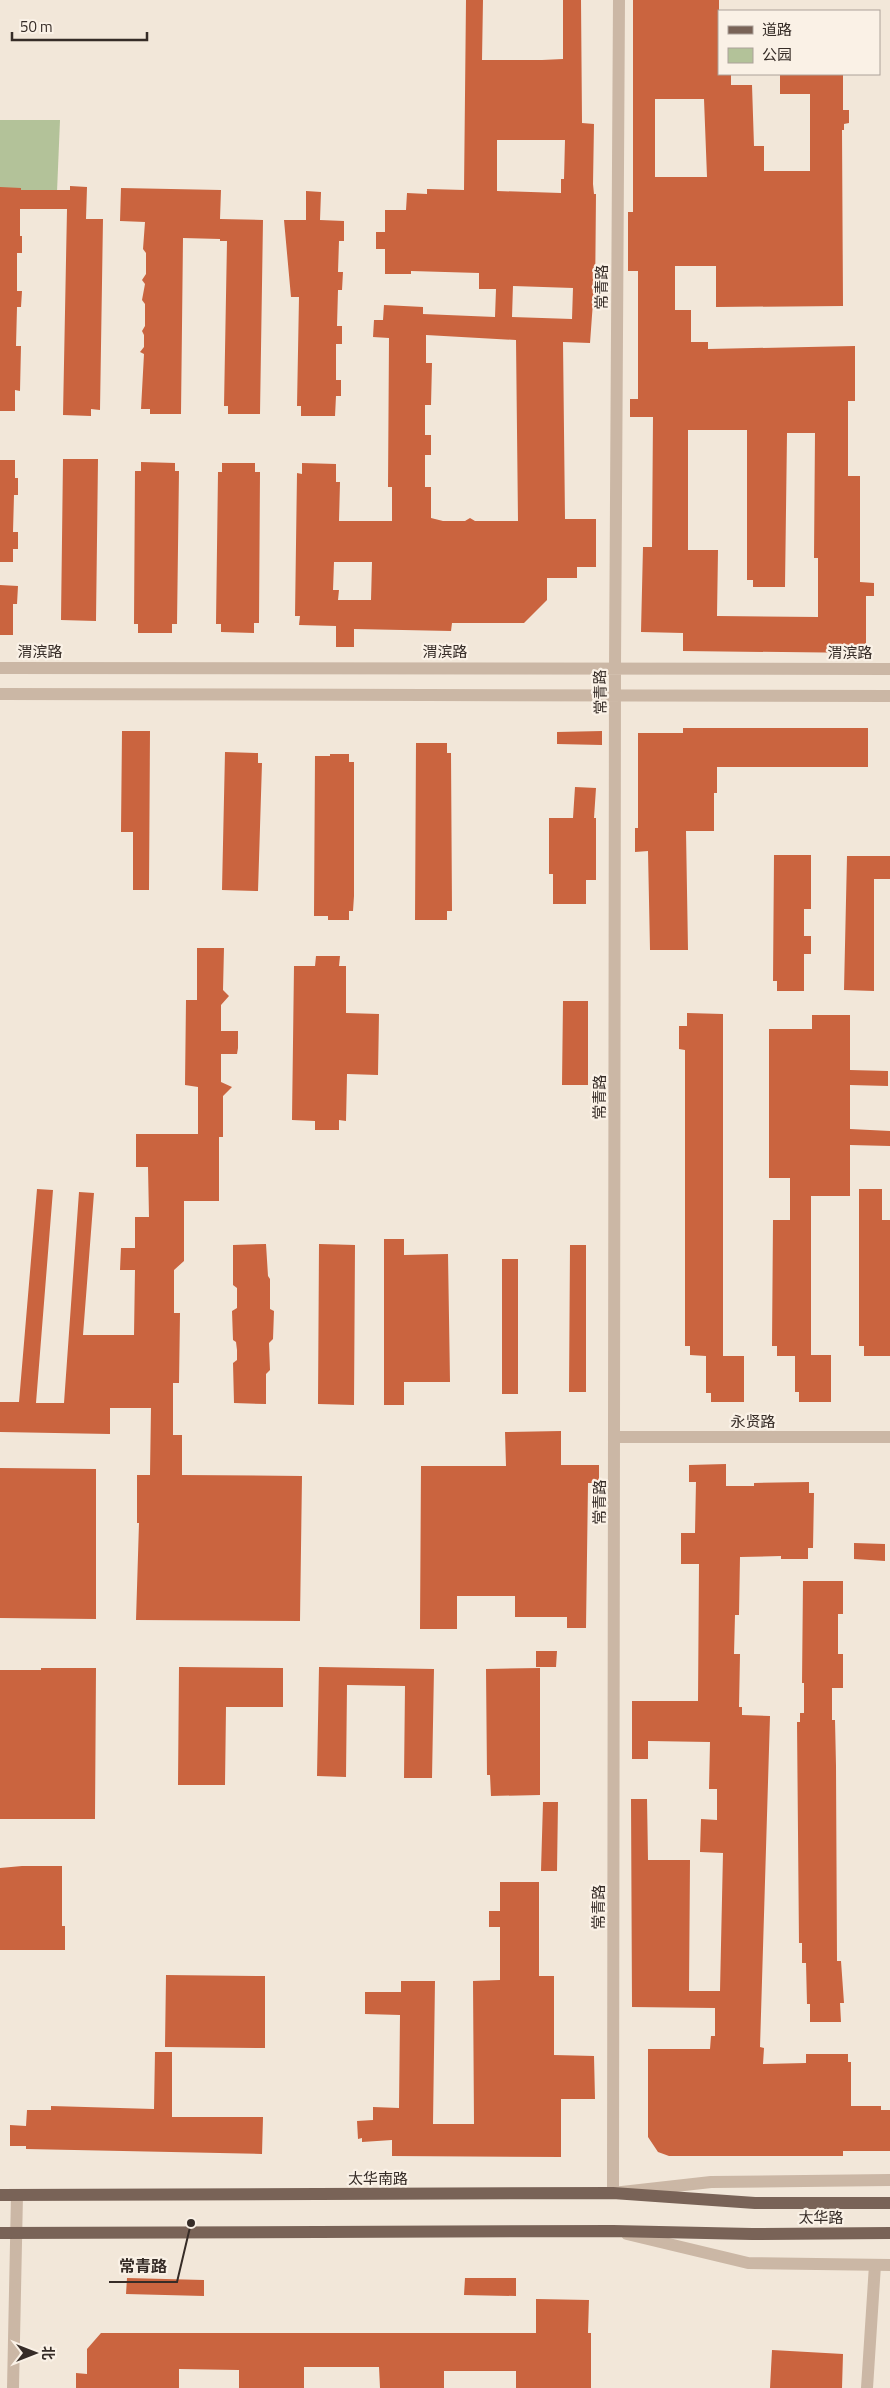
<svg xmlns="http://www.w3.org/2000/svg" width="890" height="2388" font-family="'Titillium Web','Noto Sans SC',sans-serif">
  <style>
    .green { fill: #b3c299 }
    .building { fill: #ca643f; fill-rule: evenodd }
    .lines { fill: none; stroke-linecap: round; stroke-linejoin: round }
    .minor { stroke: #cbb7a5; stroke-width: 12 }
    .tertiary { stroke: #cbb7a5; stroke-width: 12 }
    .primary { stroke: #796357; stroke-width: 12 }
    .labels { text-anchor: middle; dominant-baseline: central; stroke-width: 4.5; stroke-linejoin: round; paint-order: stroke }
    .street-label { font-size: 15px; fill: #362c27; stroke: #faf1e6 }
    .leader { fill: none; stroke: #362c27; stroke-width: 2 }
    .callout-dot { fill: #362c27; stroke: #faf1e6; stroke-width: 2 }
    .callout-label { font-size: 16px; text-anchor: middle; font-weight: bold; fill: #362c27; stroke: #faf1e6; stroke-width: 4.5; stroke-linejoin: round; paint-order: stroke }
  </style>
  <rect width="100%" height="100%" fill="#f2e7d9"/>
  <path class="green" d="M0,120h60l-3,72h-57z"/>
  <path class="building" d="M466,0h17l-1,60h60l21,-1v-59h18l1,123 12,1 -1,60 1,10h2l-1,108h-2l-3,41 -27,-1 2,177h31v48h-19v11h-30v22l-23,23h-72l-1,8 -97,-2v18h-18v-21l-37,-1 1,-9h-5l2,-143 5,1v-11l34,1v18h4l-1,39h53v-34h-4l1,-149 -16,-1 1,-17h9l1,-15 39,2v7l72,3 1,-28h-17v-16l-68,-2v3h-26v-25h-9v-17h9v-22h21l1,-17 20,1v-5l37,1zM497,140h68l-1,39h-3v14l-64,-2zM513,286l60,2 -1,31 -60,-2zM426,335l90,5 2,181h-43l-5,-3 -5,3h-22l-12,-3v-31h-6v-32h6v-20h-6v-30h6l1,-42h-6zM334,562h38l-1,38h-33l1,-10h-6z
    M633,0h86v74h12v11h21l2,61h10v25h46v-77h-30v-20h63v36h6v13l-5,1v6h-2l1,176 -127,1v-41h-41v44h16v32h17v7l147,-3v55h-7v75h12v106l14,1v13h-8v57l-183,-2v-18l-42,-1 2,-85h9l1,-130h-23v-18h8v-128h-10v-59h5zM655,99h49l3,78h-52zM688,430h59v150h6v7h32l2,-154h28l-1,125h4v59l-101,-1 1,-66h-30z
    M70,186l17,1 -1,32h17l-3,191 -9,-1v7l-28,-1 4,-206h-47v27h2v17h-5v38h5l-1,16h-4l-1,39h5l-1,45 -5,-1v21h-15v-224l21,1v2h49z
    M121,188l100,2 -1,29 43,1 -3,194h-32v-8h-4l3,-165h-7v-2l-37,-1 -2,176h-31v-5h-9l3,-55 -4,-2 4,-5v-12l-2,-4 3,-5v-22l-3,-4 3,-16 -3,-4 4,-6v-21l-3,-4 2,-27 -25,-1z
    M306,191l15,1 -1,28 24,1v20h-5l-1,31h5l-1,18h-4l-1,36h5v18h-6v36h5v16h-5l-1,20h-34v-10h-4l2,-109h-8l-7,-77h22z
    M63,459h35l-2,162 -35,-1z
    M0,460h15v18h3v17h-4l-1,37h5v17h-5v13h-13z
    M141,462l34,1v8h4l-2,153h-5v9h-34v-9h-4l1,-153h6z
    M222,463h33v9h5l-1,151h-5v10l-33,-1v-8h-5l2,-152h4z
    M0,585l18,1 -1,18h-4v31h-13z
    M683,728h185v39h-151v26h-3v38h-28l2,119h-38l-2,-99 -13,1v-24h3v-95h45z
    M122,731h28l-1,159h-16v-58h-12z
    M602,731v14l-45,-1v-12z
    M416,743h31v10h4l1,158h-5v9h-32z
    M225,752l33,1v10h4l-4,128 -36,-1z
    M330,754h19v8h5v134l-1,15h-4v9h-21v-4h-14l1,-160h15z
    M575,787l21,1 -2,30h2v62h-10v24h-33v-30h-4v-56h24z
    M774,855h37v54h-7v27h7v18h-7v37h-27v-10h-4z
    M847,856h43v23h-16v112l-30,-1z
    M197,948h27l-1,42 6,6 -8,9v26h17v17l-1,6h-16v28l11,5 -9,9v41h-4v64h-35v60l-10,9v43h6l-1,70h-6v52h9v40l120,1 -2,145 -164,-1 3,-97h-2v-48h13l1,-67h-41v26l-110,-2v-30h19l18,-213 16,1 -17,213h28l15,-211 15,1 -11,142h51l1,-65h-15l1,-22h14v-31h14l-1,-50h-12v-33h62v-47l-13,-2 1,-85h11z
    M316,956h24l-1,10h7v47l33,1 -1,61 -31,-1 -1,47 -7,-1v10h-24v-9l-23,-1 2,-154h21z
    M563,1001h25v84h-26z
    M687,1013l36,1v342h21v46h-33v-9h-5v-37l-16,-1v-9h-5v-296l-6,-1v-23h8z
    M812,1015h38v55l38,1v15l-38,-1v44l40,2v15l-40,-1v51h-39v159h20v47h-32v-10h-4v-36h-18v-10h-5l1,-126h17v-42h-21v-149h43z
    M859,1189h23v31h8v136h-26v-10h-5z
    M384,1239h20v16l44,-1 2,128h-46v23h-20z
    M266,1244l2,32 2,3v30l4,2 -1,28 -4,4 1,27 -4,4v30l-32,-1 -1,-40 4,-3v-10l-1,-8 -3,-2 -1,-29 5,-3v-20l-4,-3v-40z
    M319,1244l36,1 -1,160 -36,-1z
    M570,1245h16v147h-17z
    M502,1259h16v135h-16z
    M561,1431v34h38v18h-11l-2,145h-19v-11h-52v-21h-58v33h-37l1,-163h85l-1,-34z
    M726,1464v22h28v-3l55,-1v11h5l-1,55h-5v11h-27v-3l-41,1 -1,58h-4l-1,39h6l-1,53h3v8l28,1 -10,331 4,1 -1,16 43,-1v-9h42v8h3v44h30v4h9v41h-47v5h-174l-11,-4 -10,-15v-88h62l1,-13h4v-28l-83,-1 -1,-208h16l1,61h42l-1,131h31l3,-138 -23,-1 1,-33 16,1v-31h-8l1,-47 -62,-1v18h-16v-58h66l1,-137h-18v-31h14l1,-51h-7v-17z
    M0,1468l96,1v150l-96,-1z
    M854,1543l31,1v17l-31,-2z
    M803,1581h40v33h-5v40h5v34h-11v32h3l1,46 1,195h4l3,42h-4l1,19h-31v-18h-3l-1,-41h-4v-20h-3l-2,-221h3v-9h4v-30h-2z
    M536,1651h21l-1,16h-20z
    M179,1667l104,1v39h-57l-1,78h-47z
    M319,1667l115,2 -2,109h-28l1,-92 -58,-1 -1,92 -29,-1z
    M41,1668h55l-1,151h-95v-149h41z
    M540,1668v127l-49,1 -1,-21h-3l-1,-106z
    M543,1802h15l-1,69h-16z
    M22,1866h40v60h3v24h-65v-82z
    M500,1882h39v94h15v79l40,1 1,43h-34v58l-169,-1v-16l-30,2v-4l-4,1 -1,-18 16,-1v-13l26,1 1,-93 -35,-1v-22h36v-11h34l-2,143h41l-1,-143 27,-1v-53h-11v-16h11z
    M166,1975l99,1v72l-100,-1z
    M155,2052h17v65h91l-1,37 -236,-5v-3h-16v-21l16,1 1,-16h24v-4l103,3z
    M127,2278l77,2v16l-78,-2z
    M465,2278h51v18l-52,-1z
    M536,2299l53,1 -1,33h3v55h-75v-17h-72v17h-64l-1,-21h-75v21h-65v-18l-60,-1v19h-103v-15l11,1v-25l14,-16h435z
    M772,2350l71,4 -1,34h-72z"/>
  <g class="lines">
    <path class="minor" d="M867,2388l8,-123"/>
    <path class="tertiary" d="M619,0l-4,667 -2,1526 98,-11 179,-2
      M0,668l890,1
      M0,694l890,2
      M615,1437h275
      M627,2234l121,29 142,2
      M13,2388l4,-193"/>
    <path class="primary" d="M0,2195l613,-2 142,10h135
      M0,2233l613,-2 139,3 138,-1"/>
  </g>
  <g class="labels">
    <g class="street-label">
      <text transform="translate(601 287) rotate(-90)">常青路</text>
      <text x="40" y="651">渭滨路</text>
      <text x="445" y="651">渭滨路</text>
      <text x="850" y="652">渭滨路</text>
      <text transform="translate(600 692) rotate(-91)">常青路</text>
      <text transform="translate(599 1097) rotate(-90)">常青路</text>
      <text x="753" y="1421">永贤路</text>
      <text transform="translate(599 1502) rotate(-90)">常青路</text>
      <text transform="translate(598 1907) rotate(-90)">常青路</text>
      <text x="378" y="2178">太华南路</text>
      <text x="821" y="2217">太华路</text>
    </g>
  </g>
  <path class="leader" d="M191 2223L177 2282H109"/>
  <circle class="callout-dot" cx="191" cy="2223" r="5"/>
  <g class="callout-label">
    <text x="143" y="2272">常青路</text>
  </g>
  <rect x="718" y="10" width="162" height="65" fill="#faf1e6" stroke="#aca29a"/>
  <rect x="728" y="26" width="25" height="8" fill="#796357" stroke="#aca29a"/>
  <text x="762" y="35" font-size="15" fill="#362c27">道路</text>
  <rect x="728" y="48" width="25" height="15" fill="#b3c299" stroke="#aca29a"/>
  <text x="762" y="60" font-size="15" fill="#362c27">公园</text>
  <g transform="translate(35 2353) rotate(90)" stroke="#faf1e6" stroke-width="4" paint-order="stroke">
  <path d="M0-4L9 19L0 12L-9 19Z" fill="#362c27"/>
  <text y="-8" font-size="14" font-weight="bold" text-anchor="middle" fill="#362c27">北</text>
  </g>
  <path d="M12 32v8h135v-8" fill="none" stroke="#362c27" stroke-width="2.5"/>
  <text x="20" y="32" font-size="15" fill="#362c27" stroke="#faf1e6" stroke-width="4" paint-order="stroke">50 m</text>
</svg>
